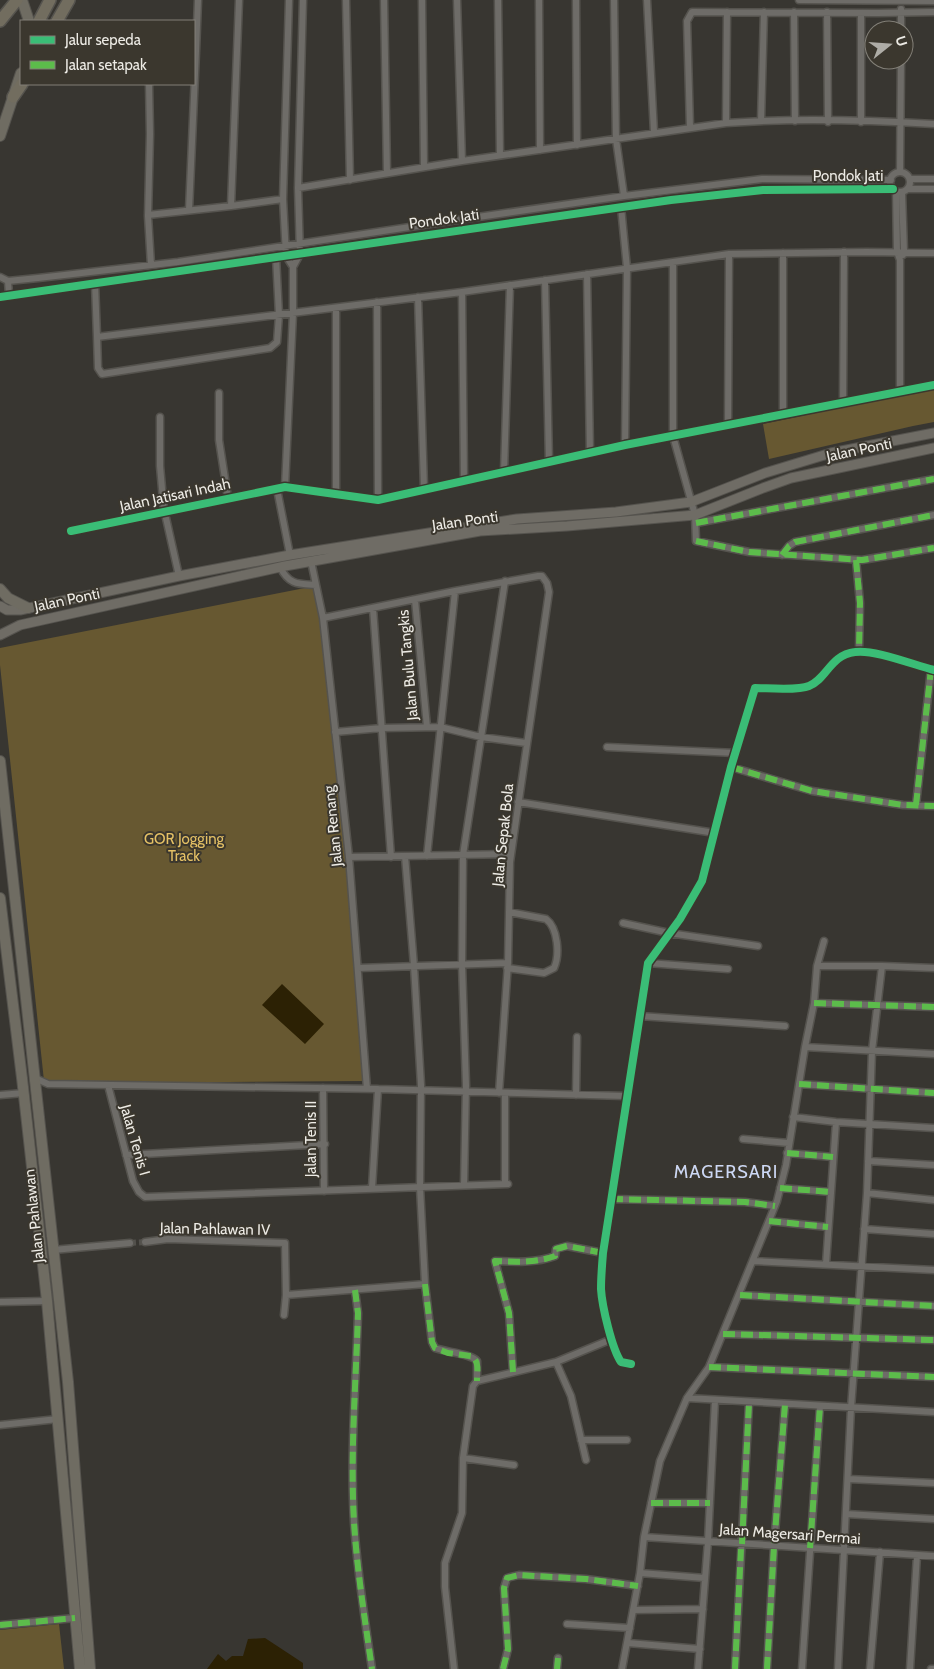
<svg xmlns="http://www.w3.org/2000/svg" width="934" height="1669" font-family="Cabin,sans-serif">
  <style>
    .green { fill: #675831 }
    .water { fill: #2c2104 }
    .lines { fill: none; stroke-linecap: round; stroke-linejoin: round }
    .minor-tunnel { stroke: #53514c; stroke-width: 6; stroke-dasharray: 6 3; stroke-linecap: butt }
    .minor-casing { stroke: #55534e; stroke-width: 9 }
    .secondary-casing { stroke: #55534e; stroke-width: 11 }
    .primary-casing { stroke: #55534e; stroke-width: 12 }
    .motorway-casing { stroke: #55534e; stroke-width: 14 }
    .minor { stroke: #6e6c68; stroke-width: 6 }
    .secondary { stroke: #6f6c65; stroke-width: 9 }
    .primary { stroke: #6f6c62; stroke-width: 10 }
    .motorway { stroke: #726d5f; stroke-width: 11 }
    .quiet { stroke: #5cbc4b; stroke-width: 6; stroke-dasharray: 12 6; stroke-linecap: butt }
    .cycleway-casing { stroke: #3b372e; stroke-width: 11 }
    .cycleway { stroke: #3abd76; stroke-width: 8 }
    .labels { text-anchor: middle; dominant-baseline: central; stroke-width: 4; stroke-linejoin: round; paint-order: stroke }
    .street-label { font-size: 15px; fill: #edebe5; stroke: #3b372e }
    .park-label { font-size: 15px; fill: #e5c165; stroke: #3b372e }
    .quarter-label { font-size: 18px; letter-spacing: 1px; fill: #cdd8f4; stroke: #3b372e }
  </style>
  <rect width="100%" height="100%" fill="#383631"/>
  <path class="green" d="M934,388v34l-21,4 -144,33 -6,-35z
    M315,586l8,32 26,239 15,224 -255,2 -24,-2h-41l-44,-416v-17z
    M59,1624l5,45h-64v-39z"/>
  <path class="water" d="M282,984l42,40 -19,20 -43,-39z
    M265,1638l38,25v6h-96l11,-15 8,7 6,-5h11l5,-17z"/>
  <g class="lines">
    <path class="minor-tunnel" d="M130,1243l15,-1"/>
    <g class="minor-casing">
      <path id="minor" d="M239,0l-8,206 52,-7
        M289,0l-6,199 3,57 7,11
        M346,0l4,180
        M384,0l3,173
        M422,0l2,167
        M457,0l5,161
        M498,0l2,155
        M539,0l1,150
        M576,0l1,145
        M614,0l2,139 8,57
        M647,0l7,132
        M799,0l135,1
        M794,12l1,109
        M827,12l1,110
        M901,30v-21
        M194,51h2l2,-51
        M149,84l1,50 -2,82 3,49
        M761,121l3,-109
        M861,122v-109
        M726,123l1,-111
        M690,127l-3,-106 5,-9 186,1 56,-1
        M900,172l1,-112
        M890 182a10 10 0 1 1 20 0a10 10 0 1 1-20 0Z
        M910,179h24
        M298,188l164,-27 264,-38c67,-5 141,-3 208,1
        M908,189h26
        M896,191l1,61 3,8v132
        M902,192l2,60 -1,3
        M621,207l6,61 -2,177
        M189,210l7,-159
        M148,215l83,-9
        M673,262v174l22,79 1,26 53,11 113,8 72,-12
        M587,274l3,179
        M0,277l8,4 30,-3 140,-16 265,-40 181,-26 138,-17 129,1
        M545,280l4,182
        M8,281l1,14
        M95,283l2,54 365,-45 267,-38 138,-2 67,1
        M462,292l2,189
        M0,297l671,-97 92,-10 130,-1
        M418,297l6,191
        M377,302l1,198
        M336,309v185
        M97,337l1,31 4,6 168,-26 7,-6 2,-27 -3,-58
        M219,393v47l9,58
        M843,404l1,-152
        M783,414v-161
        M160,417v49l4,45
        M728,425l1,-171
        M504,472l6,-187
        M285,487l8,-174v-46l7,-13 -2,-66 5,-188
        M277,489l13,66
        M166,518l13,58
        M696,523l238,-44
        M71,531l214,-44 93,13 247,-55 309,-60
        M782,555l7,-9 6,-4 139,-27
        M856,560l4,43 -1,49
        M311,561l12,57 26,239 18,232
        M280,567c9,18 18,17 36,18
        M415,600l12,127
        M373,608l18,249
        M323,618l132,-27 83,-15h4l5,7 2,9 -39,270 -2,101 -9,130
        M335,732l47,-4 58,-1 41,10 45,6
        M607,747l129,6
        M731,767l81,24 91,14 31,1
        M518,802l197,31
        M916,805l15,-136
        M405,856l9,110 7,119 -1,102 5,97 7,58 3,6c11,4 37,6 42,13v20l-4,5 -10,72 -1,55 -17,50v24l9,82
        M427,856l28,-265
        M349,857l162,-3
        M623,923l46,10 89,13
        M648,963l80,6
        M817,966l7,-25
        M358,968l150,-5
        M507,968l37,5 10,-5c6,-13 4,-40 -8,-49l-37,-7
        M814,1003l120,4
        M640,1016l145,10
        M805,1047l129,7
        M35,1078l13,6 330,5 248,7
        M799,1084l135,9
        M108,1085l25,96 6,11 6,5 363,-13
        M323,1088l1,103
        M0,1095l24,-2
        M576,1095l1,-58
        M793,1117l43,5 98,6
        M743,1139l46,4
        M787,1153l46,4
        M126,1155l199,-11
        M868,1161l66,4
        M505,1184v-91
        M464,1185l2,-100 -4,-121 1,-109 42,-274
        M372,1188l6,-99
        M780,1188l51,4
        M867,1193l67,7
        M611,1199l134,3 30,4
        M769,1221l59,6
        M864,1229l70,5
        M145,1242l23,-3 117,4 1,52 -2,20
        M53,1250l77,-7
        M753,1261l181,9
        M826,1264l10,-142
        M355,1290l3,23c-2,70 -8,140 -4,209 3,49 11,98 18,147
        M286,1295l139,-11
        M740,1295l194,11
        M0,1302l47,-1
        M723,1334l211,6
        M556,1362l15,34 15,64
        M631,1364l-10,-2c-9,-13 -19,-56 -20,-73 0,-11 1,-24 2,-36l45,-290 32,-44 22,-38 29,-114 24,-79c12,0 43,3 54,-2 18,-7 21,-31 46,-34 19,-3 59,13 79,18
        M709,1367l225,10
        M513,1372l-4,-59 -14,-52c20,1 41,2 60,-5l1,-7 11,-3 36,7
        M477,1381l79,-19 56,-23
        M687,1398l247,14
        M0,1425l58,-6
        M581,1440h46
        M463,1458l51,7
        M848,1479l86,4
        M651,1503h59
        M846,1514l88,5
        M644,1537l290,19
        M640,1573l65,5
        M633,1610l70,-1
        M567,1624l63,4
        M0,1625l75,-7
        M628,1643l72,6
        M503,1669l5,-20 -4,-61 3,-10 12,-3 67,4 52,7
        M557,1669l1,-11
        M622,1669l18,-96 4,-36 16,-76 27,-63 22,-31 68,-166 9,-36 19,-118 9,-44 3,-37h65
        M698,1669l10,-128 7,-141
        M735,1669l14,-266
        M767,1669l7,-123 11,-142
        M802,1669l18,-263
        M838,1669l13,-261 16,-215 5,-142 10,-85 52,2
        M870,1669l10,-117
        M910,1669l7,-114
        M931,1669h3"/>
    </g>
    <g class="secondary-casing">
      <path id="secondary" d="M0,606l7,4h13l159,-34 111,-21 227,-36 99,-7 75,-10 74,-29 66,-20 103,-20
        M0,635l20,-10 265,-59 195,-35 87,-5 128,-11 68,-27 28,-10 143,-30"/>
    </g>
    <g class="primary-casing">
      <path id="primary" d="M22,0l7,21
        M0,136l21,-63
        M0,589l8,9 20,10
        M0,761l68,621 22,287
        M0,898l22,180 25,223 33,368"/>
    </g>
    <g class="motorway-casing">
      <path id="motorway" d="M0,21l17,-21
        M39,21l11,-21
        M57,21l12,-21
        M13,97l9,-13"/>
    </g>
    <use href="#minor" class="minor"/>
    <use href="#secondary" class="secondary"/>
    <use href="#primary" class="primary"/>
    <use href="#motorway" class="motorway"/>
    <path class="quiet" d="M696,523l238,-44
      M696,541l53,11 113,8 72,-12
      M782,555l7,-9 6,-4 139,-27
      M856,560l4,43 -1,49
      M731,767l81,24 91,14 31,1
      M916,805l15,-136
      M814,1003l120,4
      M799,1084l135,9
      M787,1153l46,4
      M780,1188l51,4
      M611,1199l134,3 30,4
      M769,1221l59,6
      M425,1284l7,58 3,6 13,5 23,3c9,5 6,16 6,25
      M355,1290l3,23c-2,70 -8,140 -4,209 3,49 11,98 18,147
      M740,1295l194,11
      M723,1334l211,6
      M709,1367l225,10
      M513,1372l-4,-59 -14,-52c20,1 41,2 60,-5l1,-7 11,-3 36,7
      M651,1503h59
      M742,1544l7,-141
      M810,1548l10,-142
      M0,1625l75,-7
      M503,1669l5,-20 -4,-61 3,-10 12,-3 67,4 52,7
      M557,1669l1,-11
      M735,1669l6,-121
      M767,1669l7,-123 11,-142"/>
    <g class="cycleway-casing">
      <path id="cycleway" d="M0,297l671,-97 92,-10 130,-1
        M71,531l214,-44 93,13 247,-55 309,-60
        M631,1364l-10,-2c-9,-13 -19,-56 -20,-73 0,-11 1,-24 2,-36l45,-290 32,-44 22,-38 29,-114 24,-79c12,0 43,3 54,-2 18,-7 21,-31 46,-34 19,-3 59,13 79,18"/>
    </g>
    <use href="#cycleway" class="cycleway"/>
  </g>
  <g class="labels">
    <g class="street-label">
      <text x="848" y="176">Pondok Jati</text>
      <text transform="translate(444 219) rotate(-8)">Pondok Jati</text>
      <text transform="translate(859 450) rotate(-12)">Jalan Ponti</text>
      <text transform="translate(175 495) rotate(-12)">Jalan Jatisari Indah</text>
      <text transform="translate(465 521) rotate(-8)">Jalan Ponti</text>
      <text transform="translate(67 600) rotate(-12)">Jalan Ponti</text>
      <text transform="translate(408 665) rotate(-95)">Jalan Bulu Tangkis</text>
      <text transform="translate(333 826) rotate(-96)">Jalan Renang</text>
      <text transform="translate(503 835) rotate(-84)">Jalan Sepak Bola</text>
      <text transform="translate(311 1139) rotate(-90)">Jalan Tenis II</text>
      <text transform="translate(135 1140) rotate(74)">Jalan Tenis I</text>
      <text transform="translate(34 1216) rotate(-96)">Jalan Pahlawan</text>
      <text transform="translate(215 1229) rotate(1)">Jalan Pahlawan IV</text>
      <text transform="translate(790 1534) rotate(4)">Jalan Magersari Permai</text>
    </g>
    <g class="park-label">
      <text x="184" y="839">GOR Jogging<tspan x="184" dy="17">Track</tspan></text>
    </g>
    <g class="quarter-label">
      <text x="726" y="1172">MAGERSARI</text>
    </g>
  </g>
  <rect x="20" y="20" width="175" height="65" fill="#3b372e" stroke="#827f77"/>
  <rect x="30" y="36" width="25" height="8" fill="#3abd76" stroke="#827f77"/>
  <text x="65" y="45" font-size="15" fill="#edebe5">Jalur sepeda</text>
  <rect x="30" y="61" width="25" height="8" fill="#5cbc4b" stroke="#827f77"/>
  <text x="65" y="70" font-size="15" fill="#edebe5">Jalan setapak</text>
  <g transform="translate(889 45) rotate(73)"><circle r="24" fill="#3b372e" stroke="#827f77"/>
  <path d="M0-4L9 19L0 12L-9 19Z" fill="#aeaca6"/>
  <text y="-8" font-size="14" font-weight="bold" text-anchor="middle" fill="#edebe5">U</text>
  </g>
</svg>
